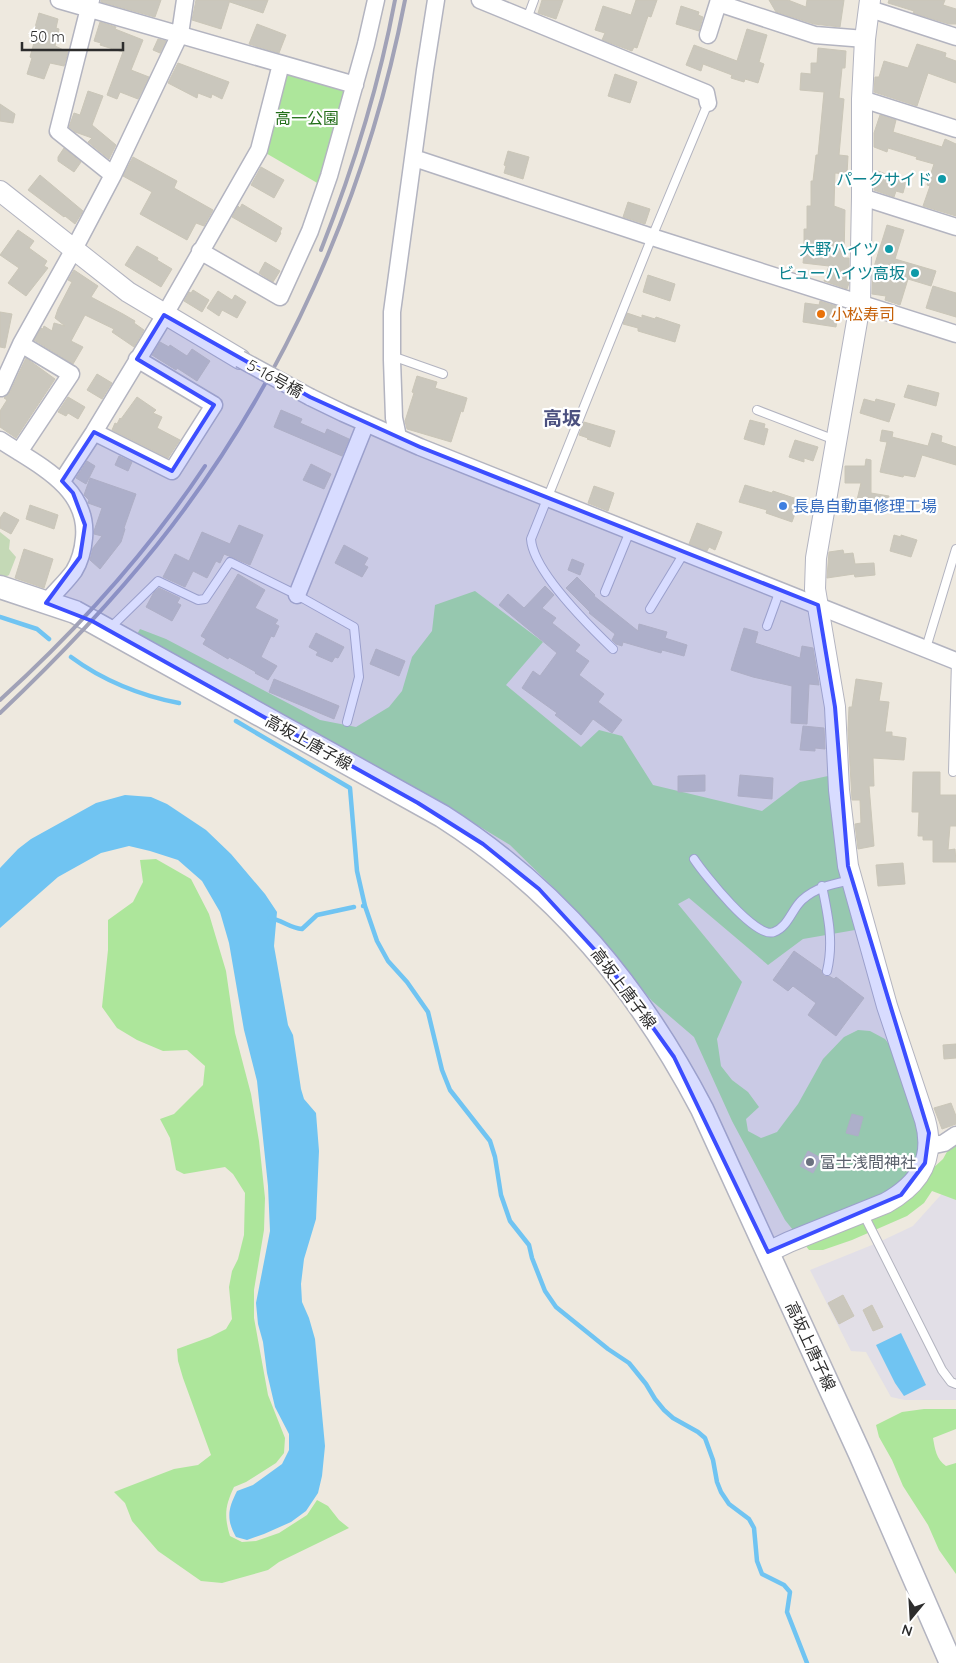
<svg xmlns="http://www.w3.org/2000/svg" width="956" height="1663" font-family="Quicksand,'Noto Sans JP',sans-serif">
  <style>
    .industrial { fill: #e2dfe7 }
    .green { fill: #ade69b }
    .cemetery { fill: #c4d9b6 }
    .water { fill: #70c4f2 }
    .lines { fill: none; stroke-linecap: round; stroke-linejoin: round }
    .stream { stroke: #70c4f2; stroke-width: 4.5 }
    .building { fill: #cac7bd; stroke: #cac6b8 }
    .service-casing { stroke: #b3b4c0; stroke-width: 10 }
    .minor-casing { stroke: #b3b4c0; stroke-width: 19 }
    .tertiary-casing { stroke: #b3b4c0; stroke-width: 22 }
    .secondary-casing { stroke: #b3b4c0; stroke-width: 25 }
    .service { stroke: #fff; stroke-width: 8 }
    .minor { stroke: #fff; stroke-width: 16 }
    .tertiary { stroke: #fff; stroke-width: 20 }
    .secondary { stroke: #fff; stroke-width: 22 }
    .rail { stroke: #a1a2b7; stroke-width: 4 }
    .minor-bridge-casing { stroke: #b3b4c0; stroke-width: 19; stroke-linecap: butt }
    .minor-bridge { stroke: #fff; stroke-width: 16 }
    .marked { fill: #3c4eff; fill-opacity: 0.2; stroke: #3c4eff; stroke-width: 4; stroke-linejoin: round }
    .culture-dot { fill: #0f9aa8; stroke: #fff; stroke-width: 2 }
    .food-dot { fill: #e8710a; stroke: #fff; stroke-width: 2 }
    .shop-dot { fill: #3f7fe0; stroke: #fff; stroke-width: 2 }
    .worship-dot { fill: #6b7280; stroke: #fff; stroke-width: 2 }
    .labels { text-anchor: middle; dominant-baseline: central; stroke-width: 4.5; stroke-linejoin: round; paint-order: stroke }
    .park-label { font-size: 16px; fill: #236e19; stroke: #fff }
    .culture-label { font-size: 16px; fill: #0d838f; stroke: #fff; text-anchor: end }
    .food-label { font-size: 16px; fill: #c56008; stroke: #fff; text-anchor: start }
    .street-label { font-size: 16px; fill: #2d2d2d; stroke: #fff }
    .shop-label { font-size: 16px; fill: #366cbe; stroke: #fff; text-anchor: start }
    .worship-label { font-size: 16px; fill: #5b616d; stroke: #fff; text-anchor: start }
    .quarter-label { font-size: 19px; font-weight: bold; fill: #4b507f; stroke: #fff }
  </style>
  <rect width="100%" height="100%" fill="#eee9df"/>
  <path class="industrial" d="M956,1186v214h-51l-14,-3 -25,-45 -15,-1 -41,-81 67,-27 36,-17 35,-39z"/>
  <path class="green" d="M292,73l54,15 -27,96 -55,-32 21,-76z
    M475,591l68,51 -37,43 75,62 18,-17 23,6 31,49 109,26 38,-29 28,-6 27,154 -52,9 -35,26 -79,-67 -11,6 64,78 -25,57 4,27 11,14 16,12 11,15 -13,12 2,12 13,7 16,-6 21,-28 25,-45 21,-22 14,-7 12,1 15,8 9,12 36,120 13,-12 6,-11 7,-3v55l-24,-9 -8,12 -17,13 -55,24 -29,10h-14l-24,-30 -53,-99 -38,-84 -42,-36 -87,-102 -55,-54 -66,-40 -308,-169 4,-7 26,10 154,81 36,7 33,-20 13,-16 10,-34 20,-26 3,-26z
    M156,859l35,20 18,35 17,57 9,62 16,61 8,47 6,57 -1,32 -10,60v28l14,77 17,43 -1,15 -8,10 -30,19 -12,5c-9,19 -10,29 -4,49l12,6 14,-1 23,-8 28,-18 10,-15 11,6 11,14 10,8 -70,34 -11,8 -46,13 -21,-2 -43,-30 -26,-30 -7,-18 -11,-11 60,-23 24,-4 13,-10 -28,-77 -5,-17 -1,-12 33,-12 16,-8 6,-10 -3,-32 3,-16 6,-12 6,-24 1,-42 -12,-19 -8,-7 -41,7 -8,-4 -6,-32 -10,-19 14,-5 29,-29 2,-19 -18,-16 -24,1 -26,-11 -20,-12 -15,-21 6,-57v-30l25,-18 10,-20 -3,-22z
    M924,1409h32v20l-23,9c2,11 3,21 13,28l10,-3v111l-17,-24 -11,-25 -25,-39 -11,-26 -13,-23 -3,-12 26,-13z"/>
  <path class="cemetery" d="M0,532l10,8 -1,9 7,8 -7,18 -4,2 -5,-2z"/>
  <path class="water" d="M125,795l26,2 16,7 39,26 25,24 34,40 12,18 -3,34 14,79 5,10 8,54 3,10 12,14 3,38 -3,68 -12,40 -3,25 1,18 7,16 6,21 10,107 -3,30 -4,17 -12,18 -15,11 -27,12 -17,6 -11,-3c-10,-18 -8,-28 1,-46l16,-6 29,-21 7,-14v-16l-14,-27 -8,-34 -4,-31 -5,-18 -2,-21 14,-72 -2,-45 -11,-105 -13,-51 -15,-87 -9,-31 -18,-31 -24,-21 -28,-9 -21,-5 -28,7 -43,24 -58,51v-60l18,-19 13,-10 65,-36z
    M901,1333l25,52 -22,11 -9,-13 -19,-38z"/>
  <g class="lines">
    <path class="stream" d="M0,617l37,12 12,10
      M71,657c31,23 70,39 108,46
      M236,721l114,67 7,83 8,35
      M363,906h2l12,35 11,20 19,21 21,30 14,58 8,20 40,51 5,16 6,38 9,26 19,24 3,13 13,33 11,16 52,42 21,14 17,21 9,15 9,11 9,8 25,14 7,6 8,22 4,22 4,10 8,12 20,15 5,9 3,33 5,13 22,11 6,7 -3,20 20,51
      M270,918c12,2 20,10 32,11l15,-14 37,-8"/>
  </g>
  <path class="building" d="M101,0h60l-6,17 -54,-15z
    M196,0h34l-9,29 -29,-9z
    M230,0h38l-5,13 -33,-11z
    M542,0h21l-7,19 -18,-6z
    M636,0h21l-6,17 -3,-1 -11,32 -3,-1 -2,4 -30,-11 3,-7 -10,-3 8,-24 28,9z
    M769,0h19l18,7 1,-7h37l-4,27 -26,-3 -38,-12z
    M889,0h56l-2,5 13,4v15h-7l-36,-11 1,-2 -26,-8z
    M681,6l18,6 -1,3 5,2 -4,14 -23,-7z
    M39,13l19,6 -2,9 3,1 -4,17 13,6 -4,14 -14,-3 -6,16 -17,-5 5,-16 -2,-1 7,-25 -3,-1z
    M100,22l16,5 -1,2 28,11 -12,30 18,7 -11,22 -18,-7 -3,7 -10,-4 16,-43 -23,-7 1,-2 -7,-2z
    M257,24l29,11 -7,18 -30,-9z
    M747,29l20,6 -8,27 5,2 -6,19 -13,-4 -1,3 -13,-4 1,-3 -29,-11 -2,7 -15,-6 8,-20 43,16z
    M158,39l8,2 -6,12 -7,-3z
    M917,44l29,9 -1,4 11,4v22l-28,-10 -11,33 -43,-14 1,-15h4l5,-16 24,7z
    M818,48l28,3 -1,17h-3l-3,30 5,1 -5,56 9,1 -1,18 -12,-1 -1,33 11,4 -1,48h5v25l-2,6 -23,-8 5,-15 -26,-3 2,-19h-1v-15h3v-23h4v-25h2l3,-26h2l6,-63 -24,-2 1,-17 10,1v-11h6z
    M178,63l51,19 -7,17 -10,-5 -1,4 -13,-5 -1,5 -29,-15z
    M615,74l22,8 -7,21 -22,-7z
    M88,91l15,5 -11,29 24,20 -7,14 -21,-17 4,-4 -17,-6 -6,-5 5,-14 6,2z
    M0,104l15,10 -2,9 -13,-2z
    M880,115l16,5 -3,12 49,15 3,-8 11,5v72l-33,-10 7,-20 -3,-1 7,-21 -18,-5 1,-2 -29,-9 -1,4 -13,-5v-14z
    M64,148l17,14 -7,10 -16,-11v-4z
    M508,151l21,6 -6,22 -19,-6 2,-7 -2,-1z
    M133,157l44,24 -3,7 39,22 -9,16 -8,-3 -9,17 -47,-26 12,-22 -29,-16z
    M261,167l23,13 -10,18 -23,-13z
    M878,171l28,11 -3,11 -7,-2 -2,6 -20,-7v-7z
    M40,175l43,36 -8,13 -10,-8 -1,1 -36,-27z
    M628,202l22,7 -5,15 -22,-7z
    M242,204l40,24 -2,4 1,1 -5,9 -44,-25 6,-11 2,2z
    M887,225l17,5 -9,29 41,12 -5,15 -23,-7 -8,26 -15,-5 1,-4 -14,-2 1,-24z
    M18,230l16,11 -5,7 18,13 -3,5 4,2 -22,28 -18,-13 11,-15 -19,-13z
    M137,246l21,12 -1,2 15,9 -11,18 -36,-22z
    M265,262l15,9 -7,11 -14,-9z
    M74,270l24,16 -7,11 32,17 12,7 -1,2 10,7 -10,17 -22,-15 2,-3 -29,-14 -14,26 12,6 -10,17 -39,-24 7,-12 2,1 1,-3 8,5 2,-8 11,3 -10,-8 3,-9 14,-27 -4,-2z
    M648,275l27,9 -5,17 -27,-9z
    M933,286l23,7v24l-30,-9z
    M193,290l16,10 -7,12 -18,-11 5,-9 2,1z
    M218,291l14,9 3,-5 11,7 -9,16 -15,-8 -3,6 -12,-8z
    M820,301l19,6 -3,20 -33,-5 2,-19 14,2z
    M0,312l12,2 -7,34 -5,-1z
    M627,313l15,5v-3l13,4 1,-2 24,8 -5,17 -37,-11v-3l-15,-4z
    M160,342l9,5 1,-2 17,11 5,-7 18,12 -13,20 -20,-13 -1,2 -24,-15z
    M26,358l29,21 -39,59 -16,-11v-16l7,-11 -3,-2 6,-6z
    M97,374l15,9 -10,16 -15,-9z
    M417,376l20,6 -2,6 32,10 -4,14 -2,-1 -10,31 -44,-13 -2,-8 9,-28 -2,-1z
    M908,385l31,8 -3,13 -32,-9z
    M68,397l17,10 -7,12 -10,-6 -2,3 -8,-4z
    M137,397l19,13 -3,3 9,4 -5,11 23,12 -12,18 -56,-28 3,-7 2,1 3,-6 1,1z
    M864,399l11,3 1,-3 19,5 -6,18 -29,-9z
    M281,410l21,9 -2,4 25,11 2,-5 22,10 -7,17 -68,-29z
    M750,420l15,4 -1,4 4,1 -4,16 -20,-6z
    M584,422l31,9 -5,16 -23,-8 1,-1 -9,-3z
    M882,430l11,2 -1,5 36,9 4,-13 10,3 -1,6 15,5v18l-34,-10 -7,22 -11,-2 -1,2 -23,-5 7,-30 -7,-1z
    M795,440l23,7 -5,14 -9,-3v4l-15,-5z
    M119,456l13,6 -4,9 -13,-6z
    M866,459l5,1v33l18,3 -3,14 -30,-6 5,-21h-16v-17h20z
    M87,461l8,5 -9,18 -10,-6z
    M311,464l20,10 -7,15 -21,-9z
    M90,478l46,16 -12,34 1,1 -4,13 -21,27 -10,-9 3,-12 9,-12 -8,-2v-3l8,-23 -14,-5 1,-3 -5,-5z
    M745,485l27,8 1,-2 27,9 -8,22 -26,-9 1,-3 -28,-8z
    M594,486l20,7 -6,18 -20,-8z
    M30,505l28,10 -4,14 -28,-10z
    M4,512l15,8 -8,14 -11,-6v-10z
    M697,523l25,9 -7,18 -6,-3 -2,4 -18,-7z
    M239,525l24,10 -13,30 -26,-11 -4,9 -4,-2 -9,17 -14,-7 -8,16 -22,-10 12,-23 14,7 13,-29 28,12z
    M894,535l7,2v-2l16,5 -6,17 -21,-6z
    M344,545l24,13 -4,7 4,2 -6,10 -27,-14z
    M24,549l29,10 -9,29 -29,-10z
    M843,550l1,4 9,-1 2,11 19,-1 1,12 -20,2 -1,-3 -27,4 2,-26z
    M572,559l12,5 -4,11 -12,-5z
    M238,574l27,16 -10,18 23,12 -3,4 4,2 -5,11 -3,-1 -10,21 16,9 -9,14 -13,-7 1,-1 -27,-15 -1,2 -25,-15 3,-5 -5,-3z
    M577,577l18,18 -1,1 44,35 1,-7 28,8 -2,6 22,7 -3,11 -22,-6 -1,3 -38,-11 -1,4 -6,-2 -4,-4 3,-6 -26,-21 1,-1 -24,-24z
    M545,586l9,9 -12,13 14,10 -4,5 28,22 -5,6 14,10 -10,14 25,19 -6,8 24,18 -10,13 -19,-14 -12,16 -26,-20 2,-2 -35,-25 11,-17 7,5 17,-23 -58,-48 9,-11 16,14z
    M159,588l21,10 -3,5 4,2 -9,16 -26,-14 8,-15z
    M744,628l14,4 -3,11 45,15 2,-12 11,2 6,37 -10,-1 -2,40 -16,-1 1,-37 -39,-9 -22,-7z
    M316,633l28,14 -6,11 -3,-1 -3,5 -16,-7 2,-3 -9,-5z
    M376,649l29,12 -6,15 -29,-12z
    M274,679l65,27 -5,13 -65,-27z
    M856,679l26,4 -3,18 10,1 -4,30h7v4l14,2 -2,22 -31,-2 1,28h-5l5,60 -16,3 -3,-25 6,-1 -1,-23h-8l-4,-70 1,-23h3z
    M803,726l21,2 1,21 -10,-1v3l-15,-1z
    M913,772h27v23h16v31h-6l-2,24 7,-1 1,13h-23v-22h-10v-4h-5l1,-24h-7z
    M705,775v16l-27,1v-16z
    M740,775l33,3 -1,21 -34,-3z
    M903,863l2,21 -27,2 -2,-21z
    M794,951l27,19 3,6h5l5,3 2,-2 28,21 -28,38 -28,-21 8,-12 -23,-17 -5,5 -15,-11z
    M956,1044v14l-12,1 -1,-14z
    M951,1103l5,13v8l-14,5 -8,-21z
    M852,1114l11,3 -5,19 -12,-3z
    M808,1151l13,7 -8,15 -13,-7z
    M843,1295l11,21 -15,8 -11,-21z
    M872,1305l11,22 -10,4 -10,-21z"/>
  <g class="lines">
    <g class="service-casing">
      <path id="service" d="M527,19l7,-19
        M392,356l51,18
        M757,410l78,30
        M605,592l25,-61
        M650,609l34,-56
        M767,626l13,-36
        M110,628l48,-47 40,19 7,-1 25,-37 67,33 57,32 5,50 -12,45
        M926,648l30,-99
        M613,649c-24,-23 -80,-78 -82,-110l121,-302 56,-134
        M953,772l3,-111
        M694,859c10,15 62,81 80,73 14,-5 18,-23 28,-32 14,-13 31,-16 49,-20
        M822,886c6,29 12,56 5,85
        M863,1213l79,157 9,12 5,2"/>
    </g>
    <g class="minor-casing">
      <path id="minor" d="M59,0l296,85
        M91,0l-33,131 55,44
        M480,0l226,93 2,10
        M718,3l97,32 50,4
        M870,9l86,28
        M708,35l11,-35
        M862,99l94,30
        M414,158l238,79 304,97
        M862,197l94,30
        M200,251l80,46 30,-66 19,-55 37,-132 10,-44
        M1,388l20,-44 53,-95 39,-74 67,-141 5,-34
        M310,397l33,16 77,34 536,214
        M94,432l78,39 42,-66 -77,-46
        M398,437l-4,-19 -2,-58v-48l33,-242 11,-70
        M0,440c36,24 89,47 84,98 -1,12 -4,23 -10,33 -8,11 -19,21 -28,32
        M19,452l52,-78 -50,-30
        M62,481l32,-49 66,-109 99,-173 22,-86
        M297,595l69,-172
        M930,1146l14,-3 12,-8"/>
    </g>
    <g class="tertiary-casing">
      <path id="tertiary" d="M0,191l128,101 112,67
        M768,1252l21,-10 97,-39c34,-19 50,-44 39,-83l-38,-114 -39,-140 -9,-76 -4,-83 -20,-118 1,-31 44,-254 2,-107v-98l3,-60 5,-39"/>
    </g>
    <g class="secondary-casing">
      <path id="secondary" d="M0,587l75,25 367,204c116,74 196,171 260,293l158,345 91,209"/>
    </g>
    <use href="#service" class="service"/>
    <use href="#minor" class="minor"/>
    <use href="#tertiary" class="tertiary"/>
    <use href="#secondary" class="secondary"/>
    <path class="rail" d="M321,250c32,-81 58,-164 74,-250
      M0,700c77,-70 147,-147 205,-234
      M0,713c56,-53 109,-108 157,-168 125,-157 210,-348 248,-545"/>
    <g class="minor-bridge-casing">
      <path id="minor-bridge" d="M240,359l70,38"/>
    </g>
    <use href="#minor-bridge" class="minor-bridge"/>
  </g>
  <path class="marked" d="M164,315l146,82 110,50 398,158 17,102 13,159 81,267 -4,30 -24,32 -133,57 -94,-195 -68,-95 -67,-73 -56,-45 -65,-41 -326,-182 -46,-18 34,-46 5,-32 -12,-32 -11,-12 32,-49 78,39 42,-66 -77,-46z"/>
  <g class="culture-dot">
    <circle cx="942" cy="179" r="5"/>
    <circle cx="889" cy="249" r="5"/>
    <circle cx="915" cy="273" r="5"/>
  </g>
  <circle class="food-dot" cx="821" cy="314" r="5"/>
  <circle class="shop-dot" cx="783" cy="506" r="5"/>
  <circle class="worship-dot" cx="810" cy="1162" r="5"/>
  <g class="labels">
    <g class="park-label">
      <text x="307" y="118">高一公園</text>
    </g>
    <g class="culture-label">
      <text x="932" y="179">パークサイド</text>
      <text x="879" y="249">大野ハイツ</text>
      <text x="905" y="273">ビューハイツ高坂</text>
    </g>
    <g class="food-label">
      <text x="831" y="314">小松寿司</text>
    </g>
    <g class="street-label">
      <text transform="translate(275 378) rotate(29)">5-16号橋</text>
      <text transform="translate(309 742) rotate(29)">高坂上唐子線</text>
      <text transform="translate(624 988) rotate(53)">高坂上唐子線</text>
      <text transform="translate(811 1346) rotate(65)">高坂上唐子線</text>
    </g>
    <g class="shop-label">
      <text x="793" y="506">長島自動車修理工場</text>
    </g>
    <g class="worship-label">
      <text x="820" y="1162">富士浅間神社</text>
    </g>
    <g class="quarter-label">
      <text x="562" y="418">高坂</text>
    </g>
  </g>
  <g transform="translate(911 1618) rotate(198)" stroke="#ffffff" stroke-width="4" paint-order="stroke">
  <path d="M0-4L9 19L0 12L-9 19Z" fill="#2d2d2d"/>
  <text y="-8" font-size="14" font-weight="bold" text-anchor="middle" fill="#2d2d2d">N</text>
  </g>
  <path d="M22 42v8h101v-8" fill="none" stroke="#2d2d2d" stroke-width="2.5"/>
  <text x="30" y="42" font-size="15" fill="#2d2d2d" stroke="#ffffff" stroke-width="4" paint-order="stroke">50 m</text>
</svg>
